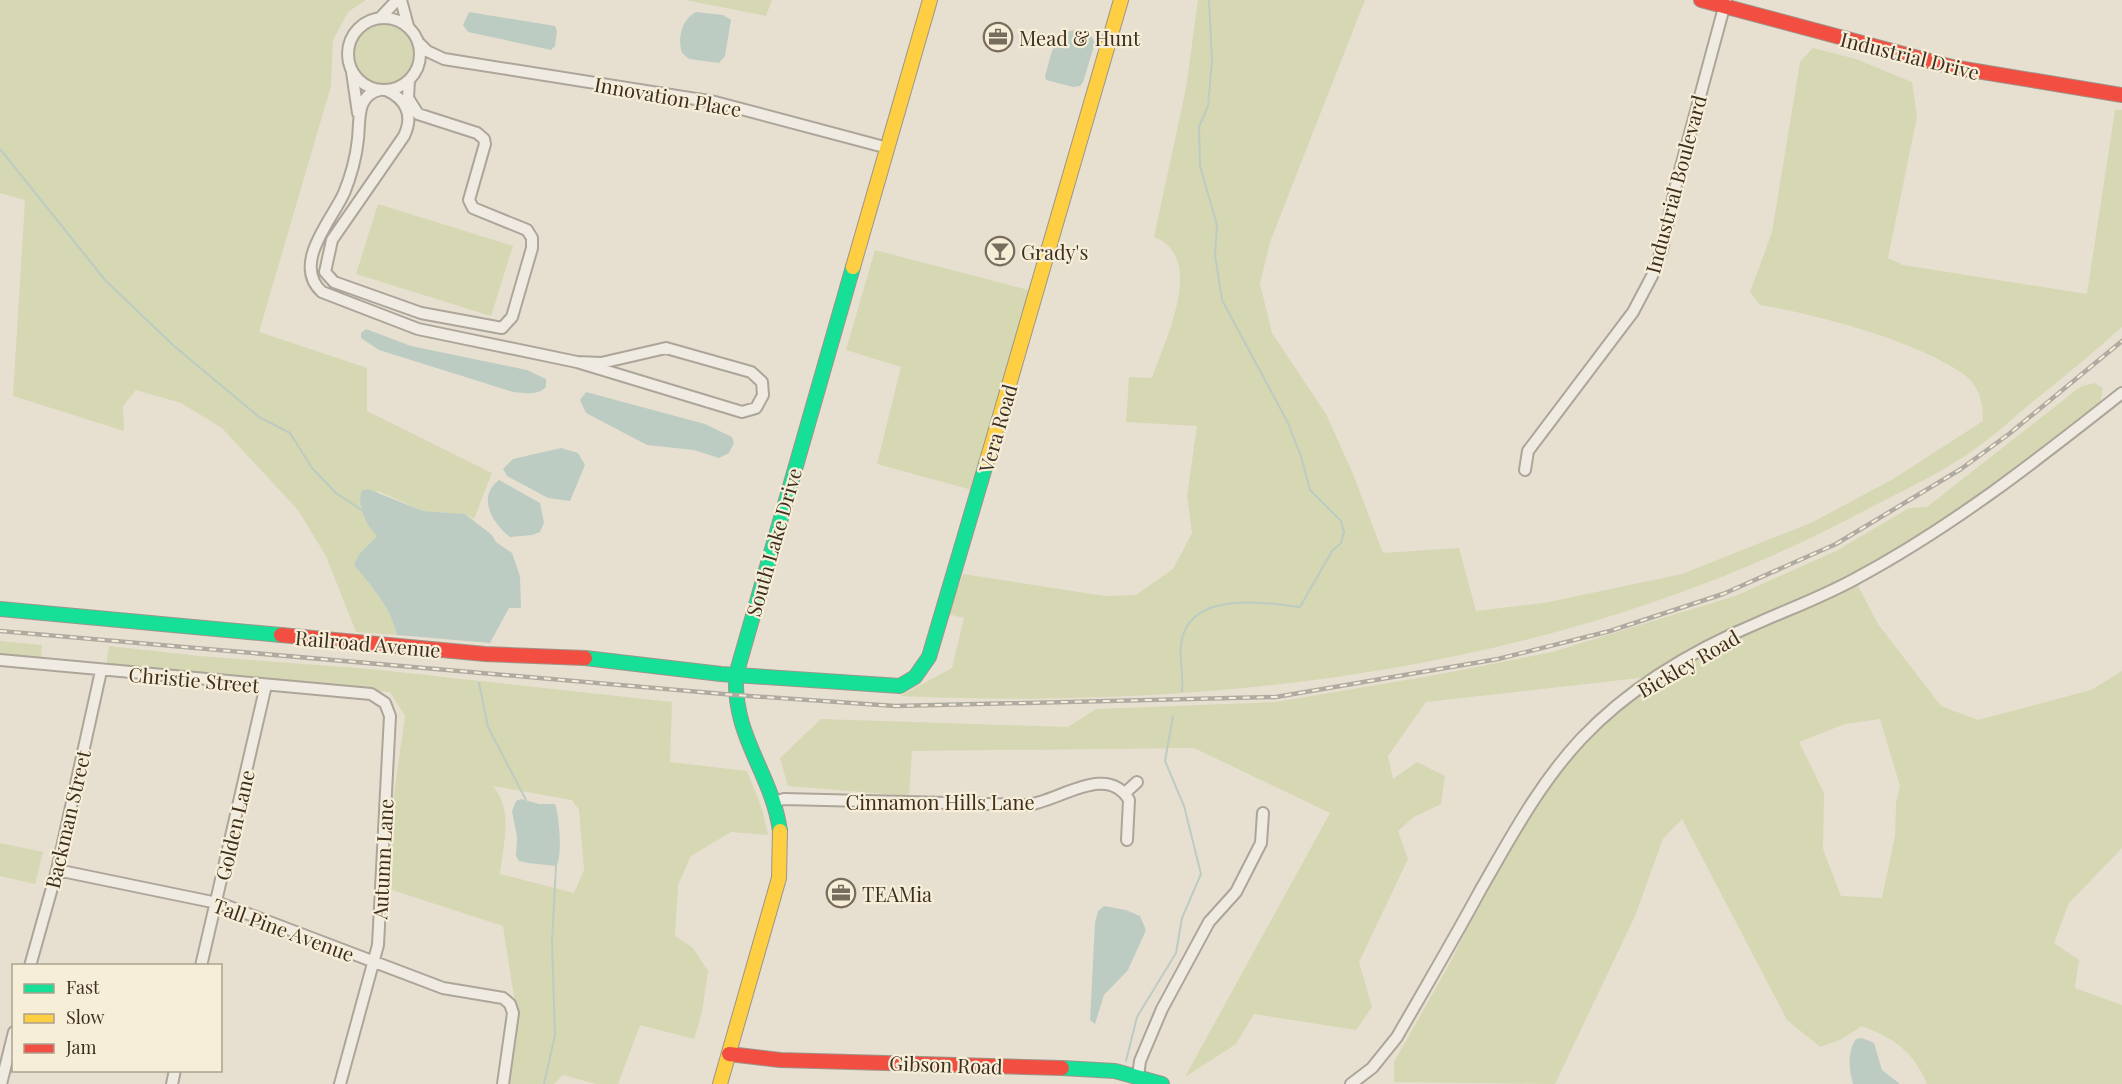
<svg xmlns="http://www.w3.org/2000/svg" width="2122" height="1084" font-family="'Playfair Display',serif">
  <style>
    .green { fill: #d6d7b3; fill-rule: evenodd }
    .water { fill: #bcccc2 }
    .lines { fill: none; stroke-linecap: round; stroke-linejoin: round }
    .stream { stroke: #bcccc2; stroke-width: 2 }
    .street-casing { stroke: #ada599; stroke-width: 14 }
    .fast-casing { stroke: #9c958a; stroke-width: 16 }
    .slow-casing { stroke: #9c958a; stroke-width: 16 }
    .jam-casing { stroke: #9c958a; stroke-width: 16 }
    .street { stroke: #efebe3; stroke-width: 10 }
    .fast { stroke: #16e098; stroke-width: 14 }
    .slow { stroke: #ffcf43; stroke-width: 14 }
    .jam { stroke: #f24e42; stroke-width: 14 }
    .rail-casing { stroke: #afaaa2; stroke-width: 4.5 }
    .rail { stroke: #f7eed8; stroke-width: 2; stroke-dasharray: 7; stroke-linecap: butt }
    .labels { text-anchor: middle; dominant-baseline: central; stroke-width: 4.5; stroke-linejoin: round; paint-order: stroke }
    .poi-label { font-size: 20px; fill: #3d2e20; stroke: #f7eed8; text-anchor: start }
    .street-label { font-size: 20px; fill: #3d2e20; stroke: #f7eed8 }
  </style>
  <rect width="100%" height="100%" fill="#e7e0d1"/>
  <path class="green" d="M0,0h366l-18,12 -15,28 -2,46 -72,246 108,36v43l125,62 -18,46 -9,-5 -42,-3 -45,-20 -18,15 17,30 -18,18 -5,11c19,23 36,41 43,70l-41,-3 -30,-76 -28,-46 -76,-82 -41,-25 -45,-13 -13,16 1,25 -111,-35 12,-196 -25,-7z
    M685,0h87l-6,16z
    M1198,0h167l-95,242 -10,42 12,49 54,81 27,60 30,79 76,-5 17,63 68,-8 138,-29 131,-52 80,-43 90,-58c0,-19 -4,-37 -21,-48 -46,-32 -146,-59 -202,-68l-10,-13 22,-60 28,-170 13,-14 43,11 56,23 5,35 -29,141 15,7 184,29 28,-184h7v217c-29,26 -60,51 -91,76 -18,15 -36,32 -56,46 -35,25 -77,44 -115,64 -290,154 -635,198 -960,183l52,-28 12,-50 -16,-4 15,-40 142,22 31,-1 37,-26 19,-36 -5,-37 10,-70 -71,-4 3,-45 23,1c13,-38 55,-121 2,-141l32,-149z
    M352 54a32 32 0 1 1 64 0a32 32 0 1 1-64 0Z
    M378,204l135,42 -22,70 -135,-42z
    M875,250l157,41 -60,199 -95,-26 24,-97 -55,-17z
    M2094,383l9,5 -5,25 -78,62 -165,105 23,44 63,82 37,14 113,-30 31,-19v177l-53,55 -15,40 25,17 -4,28 47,17v79h-195c-14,-33 -32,-45 -65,-58l-22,14 -20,7 -33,-27 -105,-201 -19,20 -28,77 -80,168 -161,-2v-20l56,-99 70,-142 61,-82 76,-63 -231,26 -38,54 5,23 24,-17 28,14 -4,28 -27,13 -16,14 10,28 -49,103 13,45 -16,23 -102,-16 -18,30 -51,33 145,-264 -136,-65 -282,3 -3,45 -121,-10 -8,-28 41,-39 247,8 28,-18 180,-7 165,-28 111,-22 183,-56 101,-45 73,-43 18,-1 153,-120zM1880,719l20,67 -4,17 -1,33 -13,62 -41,-2 -18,-47 1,-56 -25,-51 46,-18z
    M0,641l42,4 -1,13 -41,-4z
    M109,646l90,10 172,13 301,33 -2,60 77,9 15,38 6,26 -37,-3 -40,24 -13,29 -3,51 18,12 15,23 -6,41 -8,27 -54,-14 -22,59h-22l-33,-9 -9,9h-46l8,-74 -13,-84 -111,-36 1,-89 12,-85 -15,-24 -284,-26zM493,786l79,14 7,10 5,60 -10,23 -74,-19c3,-30 14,-63 -7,-88z
    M0,843l43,9 -8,32 -35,-8z"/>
  <path class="water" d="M469,12l86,14 2,6 -2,14 -4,4 -83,-18 -5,-7z
    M696,12l27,3 8,5 -6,36 -6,7 -30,-4 -7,-6c-5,-15 0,-34 14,-41z
    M1075,30l17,7 3,6 -12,39 -3,4 -7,1 -27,-7 -1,-4c6,-18 8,-44 30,-46z
    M366,329l45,17 116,24 19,9v8c-9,9 -21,6 -33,5l-134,-42 -18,-12v-5z
    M586,392l119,32 27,13 2,6 -5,10 -10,5 -25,-8 -47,-5 -61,-32 -6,-13z
    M561,448l17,5 7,12 -15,36 -22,-3 -41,-22 -4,-7 10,-10z
    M499,480l41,23 4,20 -4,9 -8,3 -22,2c-17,-13 -34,-40 -11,-57z
    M368,489l55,22 42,3 27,21 4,7 16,11 8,23 1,32h-12l-19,35 -93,-8c-7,-29 -24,-47 -43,-70l5,-11 18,-18c-10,-9 -21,-32 -15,-45z
    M521,799l18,5h16c4,10 8,53 1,62l-28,-3 -9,-2 -3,-5 1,-19 -5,-26 4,-10z
    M1104,906l22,4 14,6 6,14 -18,40 -24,25 -9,29 -5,-4 5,-97 3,-12z
    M1862,1038l12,5 8,27 18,14h-47c-4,-14 -6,-32 3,-45z"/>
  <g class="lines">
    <path class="stream" d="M0,149l105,131 69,66 85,71 31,16 22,35 24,25 27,18
      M479,683l9,44 38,73
      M1182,691c2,-18 -5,-38 1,-56 14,-43 82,-33 117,-28l32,-56 9,-8 3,-11 -3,-11 -31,-31 -9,-34 -14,-35 -65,-121 -7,-45 2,-30 -17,-59 -1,-39 9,-21 4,-46 -3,-60
      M1126,1061l11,-44 39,-64 6,-35 19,-44 -17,-68 -19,-45 8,-45
      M544,1084l11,-49 -3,-93 4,-76"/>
    <g class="street-casing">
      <path id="street" d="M401,0l7,26
        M380,18l17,-18
        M348 54a36 36 0 1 1 72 0a36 36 0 1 1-72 0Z
        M418,42l9,9 17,8 271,43 173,46
        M352,72l6,41
        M380,90c-24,5 -20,30 -22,49 -2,19 -7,37 -14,54 -12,27 -53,71 -22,99l96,37 159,33 165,50 14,-4 7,-13 -1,-13 -11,-10 -85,-24 -65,15 -24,-1
        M386,90c20,9 28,25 18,46l-72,104 -7,32 9,10 87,31 81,15 10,-11 20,-69v-10l-5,-8 -54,-22 -4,-8 16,-56 -1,-5 -7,-6 -59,-19 -10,-16 1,-18
        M1525,470l3,-19 105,-139 19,-36 10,-27 14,-64 50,-185
        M0,660l371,34 14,9 5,13 -12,229 -38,139
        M1125,793l12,-11
        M773,802l11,-3 243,6c31,-3 80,-43 102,-5l-2,40
        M57,870l165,34 221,84 60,10 7,6 3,9 -10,71
        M30,966l27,-96 44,-199
        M201,966l65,-281
        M1138,1076l2,-15 22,-52 47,-87 27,-30 25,-49 2,-30
        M1,1084l13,-52
        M172,1084l3,-14
        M1351,1084l21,-16 25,-31c28,-49 57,-98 84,-148 30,-52 58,-105 100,-150 48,-51 114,-90 179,-117 32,-14 64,-26 95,-43 97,-52 181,-118 267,-186"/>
    </g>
    <g class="fast-casing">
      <path id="fast" d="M0,609l281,26
        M585,658l136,16 179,12 15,-9 14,-20 57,-193
        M780,831c-8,-58 -47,-93 -44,-156l117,-408
        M1062,1068l53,3 47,13"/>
    </g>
    <g class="slow-casing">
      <path id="slow" d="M853,267l77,-267
        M986,464l135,-464
        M720,1084l59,-206 1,-47"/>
    </g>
    <g class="jam-casing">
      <path id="jam" d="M1701,0l251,67 170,28
        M281,635l204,19 100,4
        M729,1054l51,6 282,8"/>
    </g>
    <use href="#street" class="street"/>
    <use href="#fast" class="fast"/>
    <use href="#slow" class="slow"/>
    <use href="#jam" class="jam"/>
    <g class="rail-casing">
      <path id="rail" d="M0,631l735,64 160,11 381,-9 222,-38 112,-28 113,-37 113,-50 125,-75 48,-35 113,-93"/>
    </g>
    <use href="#rail" class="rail"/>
  </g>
  <defs>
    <g id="office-ring" transform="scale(1.5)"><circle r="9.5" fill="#f7eed8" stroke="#786c5e" stroke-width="1.5"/><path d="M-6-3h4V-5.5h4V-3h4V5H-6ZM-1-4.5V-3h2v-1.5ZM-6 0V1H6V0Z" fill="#786c5e"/></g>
    <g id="bar-ring" transform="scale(1.5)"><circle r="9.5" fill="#f7eed8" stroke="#786c5e" stroke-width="1.5"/><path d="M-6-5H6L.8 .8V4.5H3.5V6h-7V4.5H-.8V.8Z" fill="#786c5e"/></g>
  </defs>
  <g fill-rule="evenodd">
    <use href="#office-ring" x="998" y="37"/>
    <use href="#bar-ring" x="1000" y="251"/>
    <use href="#office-ring" x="841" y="893"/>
  </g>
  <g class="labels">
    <g class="poi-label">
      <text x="1019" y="37">Mead &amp; Hunt</text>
      <text x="1021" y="251">Grady's</text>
      <text x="862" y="893">TEAMia</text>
    </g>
    <g class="street-label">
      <text transform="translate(1910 55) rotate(14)">Industrial Drive</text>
      <text transform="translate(668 96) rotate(10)">Innovation Place</text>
      <text transform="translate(1675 184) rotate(-75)">Industrial Boulevard</text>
      <text transform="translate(997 428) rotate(-74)">Vera Road</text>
      <text transform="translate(773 542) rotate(-74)">South Lake Drive</text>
      <text transform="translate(368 643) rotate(5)">Railroad Avenue</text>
      <text transform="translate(1688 663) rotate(-30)">Bickley Road</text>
      <text transform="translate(194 679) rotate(5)">Christie Street</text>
      <text x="940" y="801">Cinnamon Hills Lane</text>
      <text transform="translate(67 819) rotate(-77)">Backman Street</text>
      <text transform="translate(234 825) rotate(-77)">Golden Lane</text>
      <text transform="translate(382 859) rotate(-87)">Autumn Lane</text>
      <text transform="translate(284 929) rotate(20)">Tall Pine Avenue</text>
      <text transform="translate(946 1064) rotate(2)">Gibson Road</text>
    </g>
  </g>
  <rect x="12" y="964" width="210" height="108" fill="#f7eed8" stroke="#ada18e" stroke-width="1.5"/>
  <rect x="24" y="984" width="30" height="9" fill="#16e098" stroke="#ada18e" stroke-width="1.5"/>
  <text x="66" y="994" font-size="18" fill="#3d2e20">Fast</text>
  <rect x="24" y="1014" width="30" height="9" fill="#ffcf43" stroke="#ada18e" stroke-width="1.5"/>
  <text x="66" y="1024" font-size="18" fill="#3d2e20">Slow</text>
  <rect x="24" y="1044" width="30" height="9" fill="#f24e42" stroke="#ada18e" stroke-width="1.5"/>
  <text x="66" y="1054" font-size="18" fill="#3d2e20">Jam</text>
</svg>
